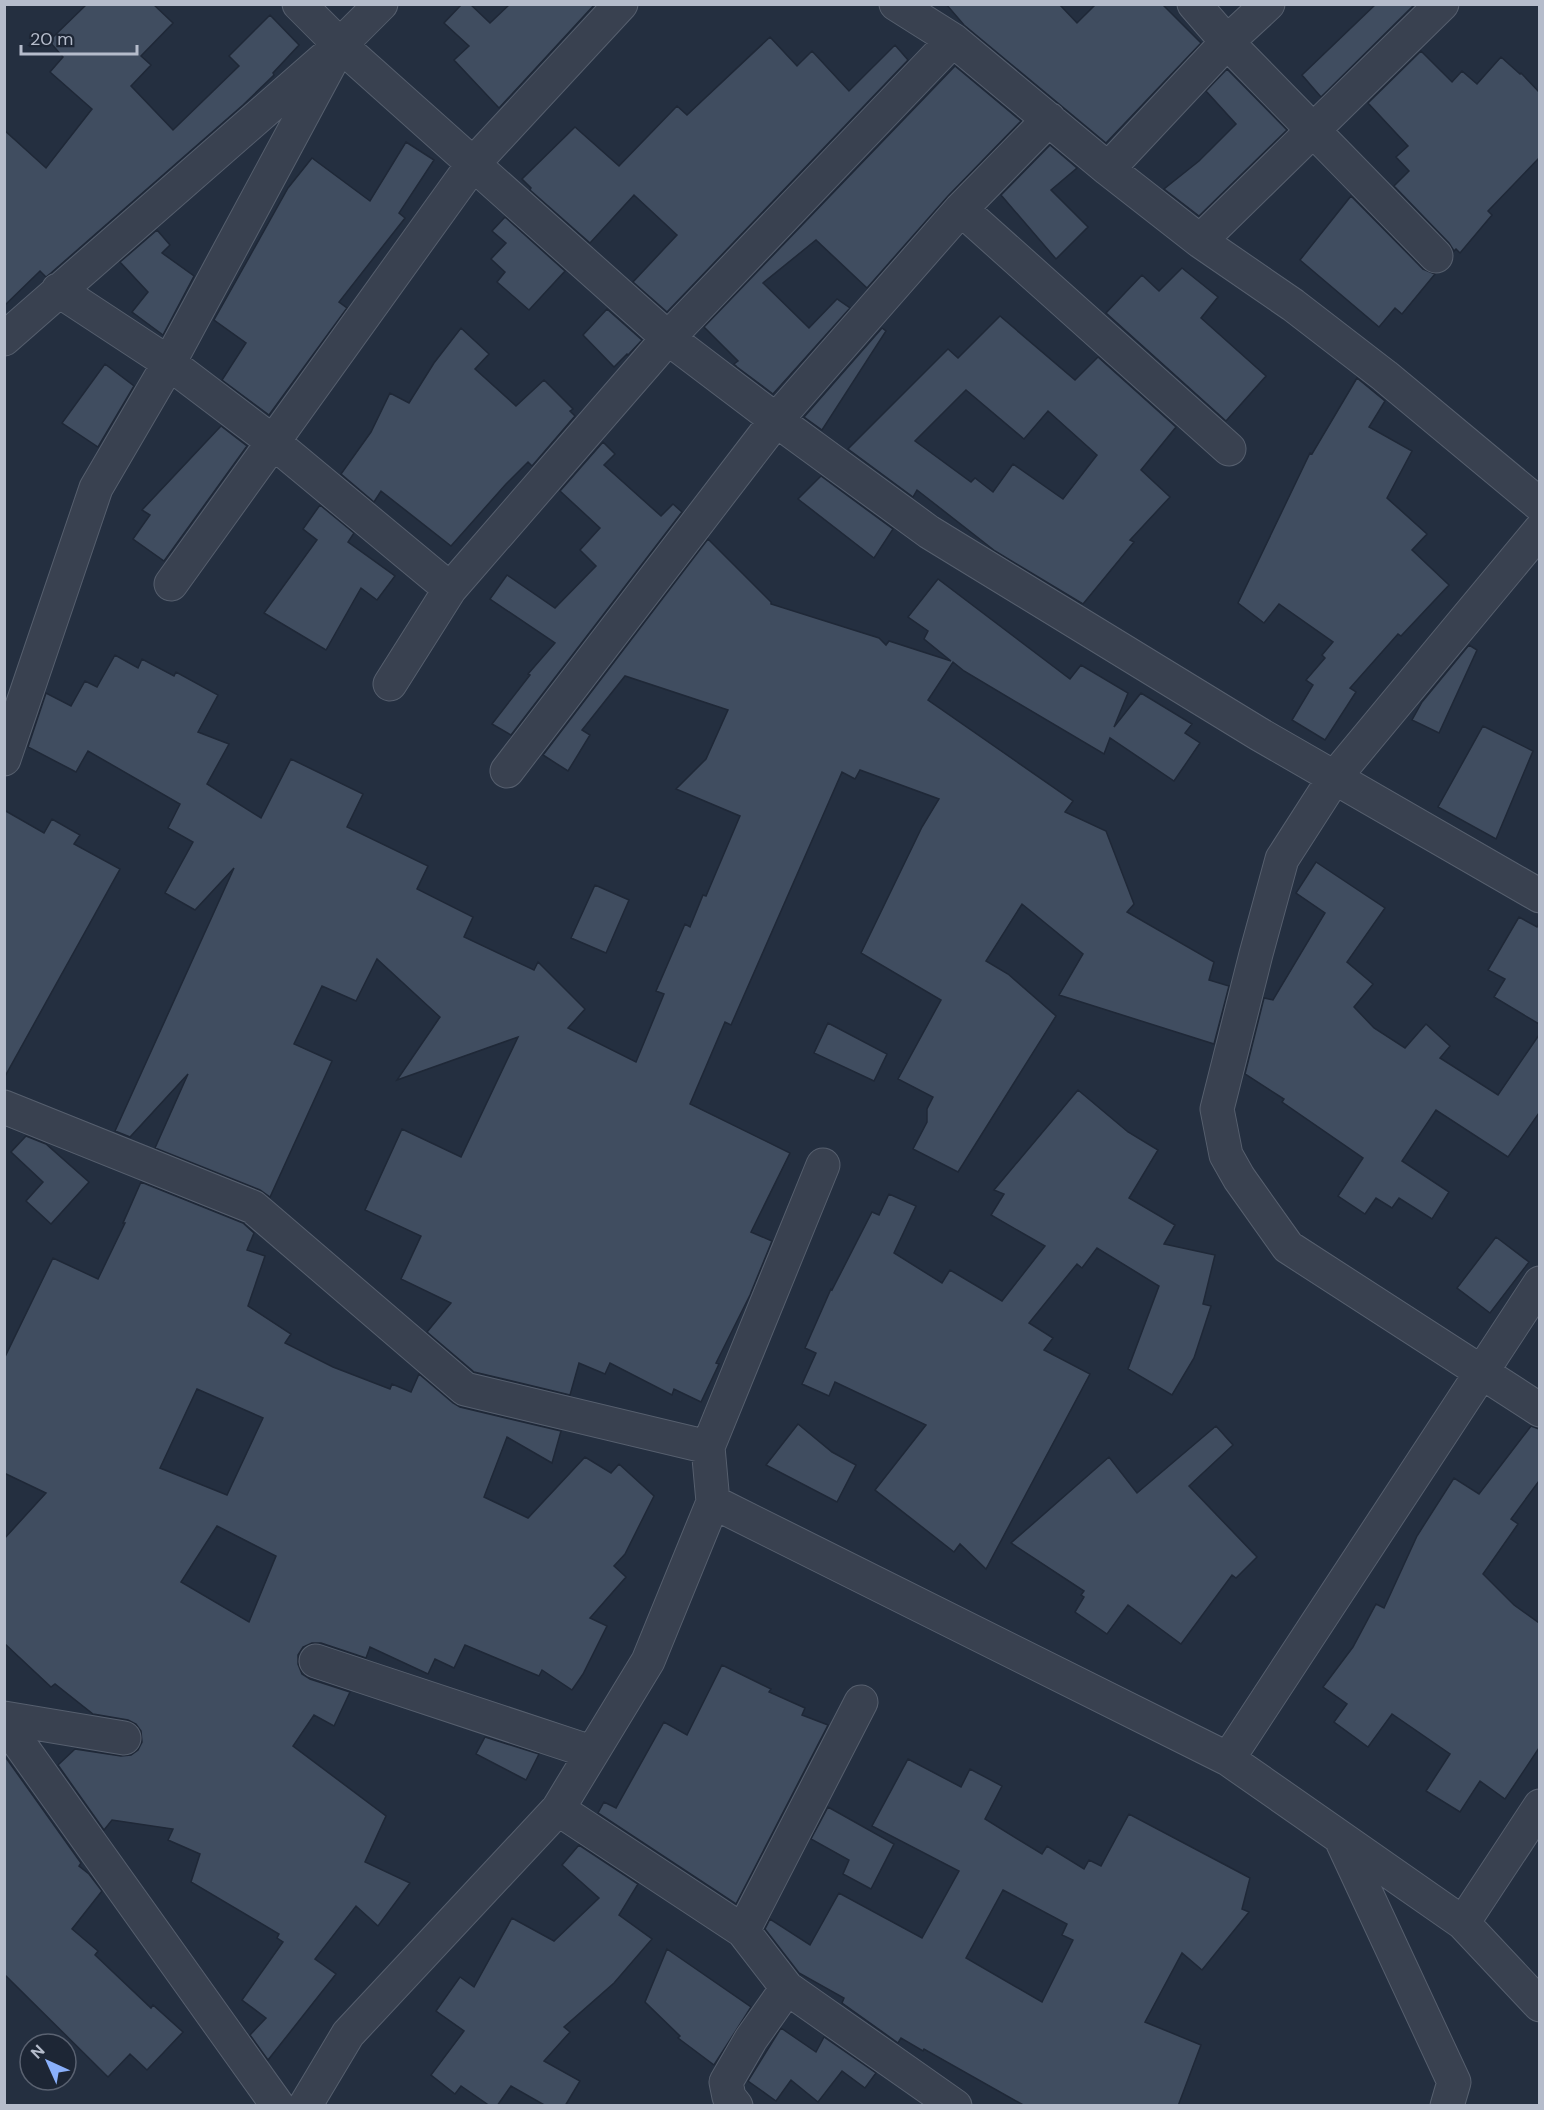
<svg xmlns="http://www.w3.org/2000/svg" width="1544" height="2110" font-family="'DM Sans',sans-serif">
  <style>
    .building { fill: #404d60; stroke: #1f2837; stroke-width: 1.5; fill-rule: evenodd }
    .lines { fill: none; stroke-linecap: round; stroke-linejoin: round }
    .minor-casing { stroke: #565f6e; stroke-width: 35 }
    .minor { stroke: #394150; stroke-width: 33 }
  </style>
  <rect width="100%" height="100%" fill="#242f40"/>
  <path class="building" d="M87,4h66l20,19 -32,33 10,9 -20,21 42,44 66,-64 -10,-10 41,-41 29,30 -26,28 1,2 -31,30 -192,168 -5,4 -6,-6 -36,35v-176l42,38 46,-59 -42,-37 13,-15 -14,-16z
    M462,4h8l20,19 20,-19h85l-96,104 -45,-48 15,-14 -25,-23z
    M946,4h113l18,19 19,-19h66l39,39 -95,100 -142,-118z
    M1376,4h39l-94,93 -19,-22z
    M770,37l27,29 15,-15 37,40 46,-46 13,15 -241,252 -34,-30 44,-47 -43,-40 -44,48 -60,-53 1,-2 -9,-9 53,-52 44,39 58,-60 10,9z
    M1421,51l31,31 10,-11 15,13 24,-27 19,17 1,-1 18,19v66l-51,53 4,4 -32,38 -4,-4 -2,2 -5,-8 -55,-57 15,-15 -13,-14 12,-11 -40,-43z
    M955,66l66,55 -73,75 -81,92 -51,-48 -53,43 46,45 28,-29 13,9 -77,86 -36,-27 -3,-3 4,-3 -34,-34z
    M1227,69l60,61 -88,86 -35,-27 35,-28 37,-37 -30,-33z
    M406,142l28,18 -35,53 6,5 -66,84 8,6 -78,107 -47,-35 24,-37 -32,-23 74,-132 24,-30 58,43z
    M1050,145l27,23 -26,22 37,37 -32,32 -55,-64z
    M1351,196l72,73 12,5 -33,40 -7,-6 -16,19 -79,-67z
    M505,217l60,54 -36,39 -32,-28 8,-10 -14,-13 15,-16 -14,-12z
    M157,230l13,15 -8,8 32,23 -31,59 -31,-23 16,-20 -28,-30z
    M1182,268l36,29 -17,21 65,58 -40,45 -120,-108 36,-38 17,16z
    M607,309l35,31 -14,15 -1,-1 -13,13 -31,-32z
    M1000,316l75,64 23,-23 78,70 -35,43 29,27 -40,43 4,2 -51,62 -88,-53 -78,-61 -4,7 -65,-48 100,-100 10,9zM966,390l58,49 24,-28 49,44 -34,44 -50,-35 -20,28 -18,-14 -4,4 -56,-41z
    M461,328l28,26 -14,15 41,37 28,-26 29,29 -3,2 5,5 -43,50 -4,-4 -22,22 -55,62 -70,-55 -7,11 -33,-28 30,-42 19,-39 19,10 25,-40z
    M882,328l4,3 -64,99 -18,-13z
    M105,364l29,22 -36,61 -36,-24z
    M1357,378l28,23 -16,26 43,24 -25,47 40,36 -15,16 37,35 -48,51 -3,-2 -48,54 6,4 -31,48 -33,-20 21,-35 -7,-5 19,-22 -3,-3 11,-13 -54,-38 -15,19 -26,-20 72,-150 2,1z
    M221,426l26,20 -83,115 -31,-22 17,-24 -8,-5z
    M603,442l12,12 -11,11 57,51 12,-12 9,8 -171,223 -19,-11 38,-49 -2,-1 27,-31 -65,-44 17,-24 48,33 41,-42 -16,-16 20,-22 -40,-37z
    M821,476l72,53 -19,29 -76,-59z
    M320,505l34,28 -6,9 47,34 -18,24 -16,-12 -35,62 -62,-37 53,-73 -14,-11z
    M708,539l63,63v2l108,34 7,7 3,-4 62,20 -27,-22 4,-8 -20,-14 30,-38 132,100 11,-14 47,28 -14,34 27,-34 51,31 -7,9 15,10 -26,38 -64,-43 -6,16 -140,-83 -11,-9 -25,38 145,101 -8,11 41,19 28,73 -7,8 87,50 -5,18 20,6 -15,58 -155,-49 24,-41 -61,-50 -36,57 22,13 48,42 -98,156 -45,-23 14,-27v-13l6,-12 -35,-18 43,-79 -80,-47 61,-126 17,-28 -79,-29 -5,9 -13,-7 -111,253 -6,-3 -35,82 100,49 -39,79 21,9 -22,54 -34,68 3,1 -18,38 -27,-13 -2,6 -62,-32 -5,11 -26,-11 -9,32 -96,-23 -47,-40 24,-29 -50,-24 20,-43 -56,-26 37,-81 59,28 57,-120 -121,43 43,-63 -63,-58 -21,42 -34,-15 -28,58 38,17 -62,136 -10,-7 -105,-42 33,-74 -58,63 -15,-6 119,-263 -39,42 -30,-17 28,-51 -25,-14 12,-24 -92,-53 -12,21 -48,-25 18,-54 25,13 14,-25 12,6 18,-32 23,13 4,-9 32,17 2,-4 42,23 -20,37 31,12 -22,40 54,34 30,-59 72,35 -16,33 81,39 -11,23 56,28 -9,20 70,33 4,-8 47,47 -17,19 68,34 28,-68 -8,-3 29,-67 5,3 13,-32 3,1 34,-80 -64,-27 30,-30 22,-49 -103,-34 -43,54 8,5 -22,36 -25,-16z
    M1469,645l8,5 -38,83 -27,-13 10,-18z
    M1483,726l50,25 -37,88 -58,-32z
    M4,810l40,23 8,-14 28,16 -6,9 46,25 -116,209z
    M1316,862l69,46 -38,54 26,22 -19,23 20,21 31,20 21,-24 24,22 -10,12 58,37 41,-60v78l-31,44 -72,-47 -34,51 47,31 -17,27 -33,-21 -7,10 -16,-10 -11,16 -27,-18 25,-38 -81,-56 2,-3 -39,-25 19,-76 9,2 52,-87 -29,-20z
    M595,885l34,15 -23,53 -35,-15z
    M1519,917l18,10 2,-4v101l-45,-27 11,-18 -17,-9z
    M828,1023l59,31 -13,27 -60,-28z
    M1078,1090l50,42 30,18 -29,48 46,27 -11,19 51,11 -12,49 8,2 -17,52 -22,37 -44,-26 31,-83 -62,-38 -15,20 -5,-4 -48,59 24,15 -9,12 46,24 -104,195 -26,-25 -6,8 -79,-62 51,-65 -91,-43 -6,14 -27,-12 14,-31 -11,-5 26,-59 1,1 40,-78 7,3 10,-21 27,12 -22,47 48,30 8,-13 52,31 43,-55 -54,-31 13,-21 -10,-4z
    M26,1136l20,8 43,38 -38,42 -25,-23 17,-19 -32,-30z
    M141,1182l102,41 11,10 -7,17 18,6 -17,50 43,28 -6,9 48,24 57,22 2,-5 19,8 8,-18 34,29 7,4 101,24 -9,32 -45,-26 -23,60 44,21 57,-61 26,16 8,-9 35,32 -29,58 -11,12 12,11 -36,41 17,8 -24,48 -11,16 -30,-20 -3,6 -74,-31 -11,23 -19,-9 -7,15 -58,-27 -4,11 -45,-15h-9l-9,4 -5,8v9l4,10 8,5 40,13 -16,34 -20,-11 -21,31 93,70 -21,46 45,21 -32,43 -22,-20 -41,53 21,15 -68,86 -18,-25 16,-17 -24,-18 41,-58 -6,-4 2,-4 -88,-52 9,-28 -32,-14 5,-11 -61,-9 -8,10 -46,-65 17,-16 46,7 10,-1 7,-5 4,-8 -1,-11 -5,-7 -8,-4 -35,-6 -38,-30 -4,3 -47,-44v-104l42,-46 -42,-20v-114l49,-101 45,21 27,-56h-2zM197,1389l66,29 -36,77 -67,-27zM217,1526l59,30 -27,66 -68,-40z
    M1496,1237l33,25 -39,51 -33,-25z
    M798,1424l34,28 24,13 -19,37 -71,-37z
    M1216,1426l17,19 -44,41 68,71 -21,21 -4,-3 -51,69 -53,-39 -21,29 -32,-22 9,-15 -3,-2 3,-4 -73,-48 98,-86 28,36z
    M1531,1426l8,3v52l-28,38 7,5 -35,50 31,31 25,18v125l-34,51 -25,-18 -20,31 -34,-21 24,-37 -58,-40 -24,33 -34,-25 13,-18 -24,-17 30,-40 23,-43 8,4 33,-72 37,-58 25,16z
    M722,1665l49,24 -2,3 36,16 -3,7 26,10 -92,179 -138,-91 6,-11 12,6 48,-86 23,13z
    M485,1737l54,17 -13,26 -50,-26z
    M4,1755l77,108 -2,3 10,8 13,17 -30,38 26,22 -3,4 56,53 2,-3 30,27 -36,38 -17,-16 -22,23 -104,-103z
    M908,1759l53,28 9,-18 32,17 -17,33 57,35 5,-8 37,23 5,-9 12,6 28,-52 121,64 -8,31 7,3 -47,58 -20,-17 -37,69 56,23 -23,61h-153l-101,-57 -1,2 -22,-13 -3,5 -56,-40 2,-5 -45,-25 -34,-44 5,-10 40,26 29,-52 83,45 37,-67 -87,-45zM1003,1890l64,34 -5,11 11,5 -31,62 -76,-44z
    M828,1807l66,37 -23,45 -28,-15 6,-14 -38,-21z
    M579,1845l59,39 -19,31 33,24 -38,44 -50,44 6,5 -26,29 36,20 -15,25h-19l-35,-20 -14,20h-7l-29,-20 -6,8 -24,-19 33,-44 -28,-20 24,-34 14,10 38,-69 42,23 45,-43 -37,-33z
    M667,1949l84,58 -37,58 -36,-27 2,-2 -35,-34z
    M781,2028l35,24 8,-15 52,36 -11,15 -23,-17 -24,31 -27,-22 -15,21 -28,-20z"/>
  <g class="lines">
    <g class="minor-casing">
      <path id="minor" d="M299,4l41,41 328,293 108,82 153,112 330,202 281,162
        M896,4l57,36 155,129 92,72 93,64 92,71 155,129
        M1194,4l33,38 209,214
        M1108,169l119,-127 41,-38
        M961,209l268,240
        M1200,241l242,-237
        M58,290l111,73 104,79 177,147
        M4,339l320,-280
        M1540,530l-206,248 -52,81 -26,95 -39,155 9,46 13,23 49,69 252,163
        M171,584l302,-420 148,-160
        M390,684l60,-95 218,-251 285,-298
        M4,759l92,-271 73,-125 171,-318 41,-41
        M507,771l269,-351 185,-211 88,-90
        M4,1107l249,100 212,182 243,58
        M713,1502l515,257 235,164 77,82
        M316,1661l275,91
        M4,1718l120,20
        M4,1722l274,384
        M1228,1759l312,-476
        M558,1809l185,122 44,57 168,118
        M1341,1839l113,243 -7,24
        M1463,1923l77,-117
        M743,1931l118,-229
        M305,2106l43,-72 210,-225 90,-148 65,-159 -5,-55 115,-282
        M736,2106l-7,-9 -3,-15 25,-43 36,-51"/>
    </g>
    <use href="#minor" class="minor"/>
  </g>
  <rect width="1544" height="2110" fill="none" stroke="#b5bccb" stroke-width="12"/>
  <g transform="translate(48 2062) rotate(315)"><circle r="28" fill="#1d2635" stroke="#5a6271" stroke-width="1.5"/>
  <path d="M0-4.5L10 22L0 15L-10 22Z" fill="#8ab0fb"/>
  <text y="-9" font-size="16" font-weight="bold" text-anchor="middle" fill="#b5bccb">N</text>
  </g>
  <path d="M21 45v9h116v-9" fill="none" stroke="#b5bccb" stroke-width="3"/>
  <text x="30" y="45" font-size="18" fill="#b5bccb" stroke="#1d2635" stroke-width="4.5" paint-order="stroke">20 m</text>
</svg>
